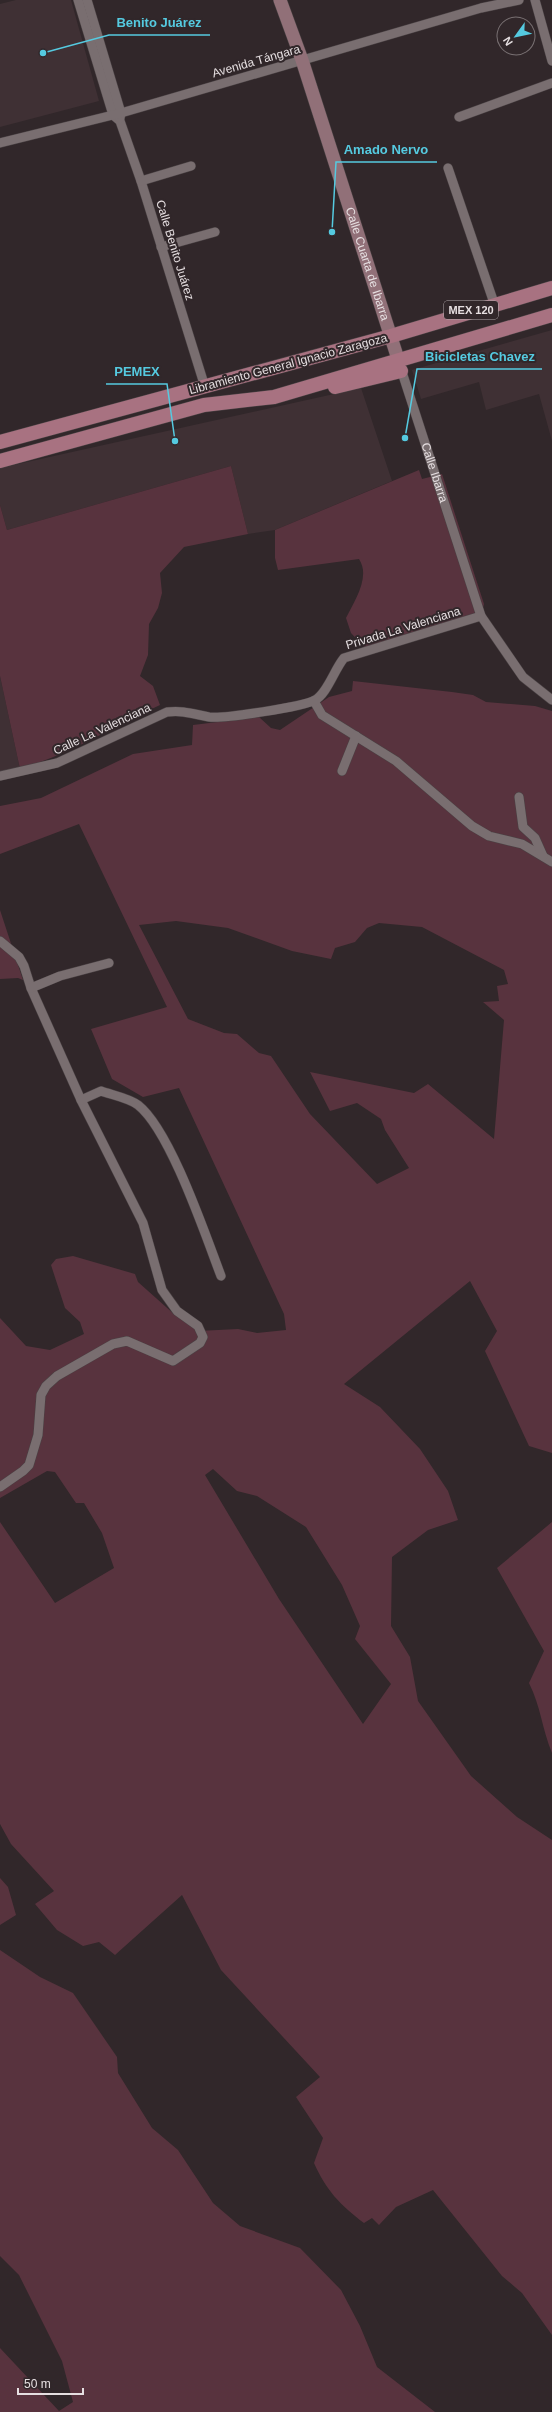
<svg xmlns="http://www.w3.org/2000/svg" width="552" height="2412" font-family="Arial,sans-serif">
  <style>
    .built { fill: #3f3034 }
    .green { fill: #58333e; fill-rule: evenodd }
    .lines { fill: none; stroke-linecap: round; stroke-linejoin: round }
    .street-casing { stroke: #4a4244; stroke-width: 10 }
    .secondary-casing { stroke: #4a4244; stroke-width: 14 }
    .primary-casing { stroke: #4a4244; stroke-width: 15 }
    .street { stroke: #796e70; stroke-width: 9 }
    .secondary { stroke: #917078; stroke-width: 13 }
    .primary { stroke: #a87281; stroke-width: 14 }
    .labels { text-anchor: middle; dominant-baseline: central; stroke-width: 4; stroke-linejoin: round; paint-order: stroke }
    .shield { fill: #31272a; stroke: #b0a8aa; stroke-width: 1 }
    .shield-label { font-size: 11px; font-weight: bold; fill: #e6dfe1 }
    .street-label { font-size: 12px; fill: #e6dfe1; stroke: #31272a }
    .leader { fill: none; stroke: #55cae0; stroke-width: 1.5 }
    .callout-dot { fill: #55cae0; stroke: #31272a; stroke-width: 1.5 }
    .callout-label { font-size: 13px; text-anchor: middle; font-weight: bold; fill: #55cae0; stroke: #31272a; stroke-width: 4; stroke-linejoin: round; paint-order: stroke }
  </style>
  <rect width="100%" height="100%" fill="#31272a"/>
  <path class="built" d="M16,0h55l28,101 -99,26v-123z
    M552,330v111l-13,-47 -53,16 -7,-28 -58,17 -9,-29z
    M361,388l31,93 -117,49 -27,4 -17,-68 -224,64 -7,-25v-37z
    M0,676l20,93 -20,4z"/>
  <path class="green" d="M231,466l17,68 -64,13 -24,26 2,20 -4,15 -9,16 -1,31 -8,21 13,10 7,19c-47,22 -90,49 -140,64l-20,-93v-171l7,25z
    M419,470l3,9 20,-5 42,130 -3,12 -113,35 -17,-18 -5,-15c8,-16 25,-41 13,-59l-81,11 -3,-12v-28z
    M353,681l99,11 21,3 13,7 49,4 17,5v742l-23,-7 -44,-95 12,-20 -27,-50 -126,103 36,23 40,42 28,42 10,29 -30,10 -36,27 -1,69 19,31 8,44 53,75 46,41 35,23v495l-30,-42 -20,-17 -69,-86 -37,17 -17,18 -7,-7 -8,5c-24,-18 -38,-33 -50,-60l9,-25 -27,-41 24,-20 -99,-107 -39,-75 -67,60 -16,-13 -16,4 -26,-16 -22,-26 19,-13 -43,-47 -11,-20v-302l55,81 59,-35 -12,-35 -18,-30h-8l-21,-31 -8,-1 -47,27v-180l26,28 24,4 34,-16 -4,-12 -15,-14 -14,-43 5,-6 17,-3 62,18 3,8 37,33 23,16 40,-2 19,4 29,-3 -2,-16 -105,-226 -36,9 -31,-18 -21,-50 76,-22 -88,-183 -79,30v-48l41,-8 92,-44 59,-9 1,-20 66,-8 12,11 9,2 49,-33 23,-6zM176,921l52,7 64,23 39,8 4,-11 20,-6 12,-14 12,-5 43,4 82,43 4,14 -11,2 2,15 -16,1 21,18 -10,119 -66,-55 -14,9 -104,-21 20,39 27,-8 24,16 4,11 24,38 -32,16 -67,-70 -39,-58 -12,-3 -22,-19 -13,-1 -36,-14 -49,-94zM213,1469l24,22 20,5 49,31 36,58 18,41 -5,13 36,45 -28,40 -84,-125 -74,-124z
    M0,910l23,70 -5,-2 -18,1z
    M552,1522v231c-10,-24 -11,-46 -23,-70l15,-32 -47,-83z
    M0,1878l8,9 8,28 -16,10z
    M0,1950l40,27 33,16 44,64 1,16 34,55 26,22 35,53 27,23 60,22 41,42 19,36 17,41 58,45h-435v-64l59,63 14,-9 -11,-41 -43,-86 -19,-19z"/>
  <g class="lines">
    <g class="street-casing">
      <g id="street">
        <path d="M78,0l35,115 7,6 21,60 64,206"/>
        <path d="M87,0l34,113 -1,5"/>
        <path d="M535,0l17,61"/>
        <path d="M459,117l93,-34"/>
        <path d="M0,143l121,-30 360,-105 38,-8"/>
        <path d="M448,168l46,135"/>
        <path d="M141,181l50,-15"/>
        <path d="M161,247l54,-15"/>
        <path id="s1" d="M400,366l81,250 42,61 29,23"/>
        <path d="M314,701l8,14 74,46 76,65 17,10 33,8 30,18"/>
        <path d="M342,771l14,-35"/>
        <path d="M0,776l57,-13 110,-51c16,-2 26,2 42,5 13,2 94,-10 106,-17 12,-6 19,-30 29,-42l137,-42"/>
        <path d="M519,797l4,30 12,11 8,18"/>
        <path d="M0,941l19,16 5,9 7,22 50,112 62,123 19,67 15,21 21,15 5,11 -3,6 -27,18 -46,-20 -14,3 -56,32 -11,10 -5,9 -3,40 -9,30 -6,6 -23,16"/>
        <path d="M31,988l29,-12 49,-13"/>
        <path d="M81,1100l20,-9c11,4 28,7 37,14 32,25 67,129 83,171"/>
      </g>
    </g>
    <g class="secondary-casing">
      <g id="secondary">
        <path id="s2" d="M280,0l22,60 96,299"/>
      </g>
    </g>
    <g class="primary-casing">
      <path id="primary" d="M335,387l66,-16
        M0,442l391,-106 161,-48
        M0,461l204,-56 70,-8 278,-82"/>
    </g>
    <use href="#street" class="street"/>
    <use href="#secondary" class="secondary"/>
    <use href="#primary" class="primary"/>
  </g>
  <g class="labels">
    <rect class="shield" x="444" y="301" width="54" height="18" rx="3"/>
    <g class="shield-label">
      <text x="471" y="310">MEX 120</text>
    </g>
    <g class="street-label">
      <text transform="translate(256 61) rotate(-16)">Avenida Tángara</text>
      <text transform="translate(175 250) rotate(73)">Calle Benito Juárez</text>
      <text stroke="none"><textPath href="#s2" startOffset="278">Calle Cuarta de Ibarra</textPath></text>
      <text transform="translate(288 364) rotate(-15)">Libramiento General Ignacio Zaragoza</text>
      <text stroke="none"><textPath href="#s1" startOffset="112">Calle Ibarra</textPath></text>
      <text transform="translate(403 628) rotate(-17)">Privada La Valenciana</text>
      <text transform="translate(102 729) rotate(-25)">Calle La Valenciana</text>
    </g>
  </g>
  <path class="leader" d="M43 53L109 35H210M332 232L336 162H437M405 438L417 369H542M175 441L167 384H106"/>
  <g class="callout-dot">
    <circle cx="43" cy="53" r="4"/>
    <circle cx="332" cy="232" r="4"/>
    <circle cx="405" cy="438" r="4"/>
    <circle cx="175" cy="441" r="4"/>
  </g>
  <g class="callout-label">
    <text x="159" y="27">Benito Juárez</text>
    <text x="386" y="154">Amado Nervo</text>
    <text x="480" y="361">Bicicletas Chavez</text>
    <text x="137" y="376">PEMEX</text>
  </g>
  <g transform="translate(516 36) rotate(237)"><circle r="19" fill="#31272a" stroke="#797173"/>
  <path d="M0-3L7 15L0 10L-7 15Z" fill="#55cae0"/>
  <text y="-6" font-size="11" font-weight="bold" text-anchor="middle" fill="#e6dfe1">N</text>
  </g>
  <path d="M18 2388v6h65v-6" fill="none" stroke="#e6dfe1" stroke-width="2"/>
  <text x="24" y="2388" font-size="12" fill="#e6dfe1" stroke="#31272a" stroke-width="3" paint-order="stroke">50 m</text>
</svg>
